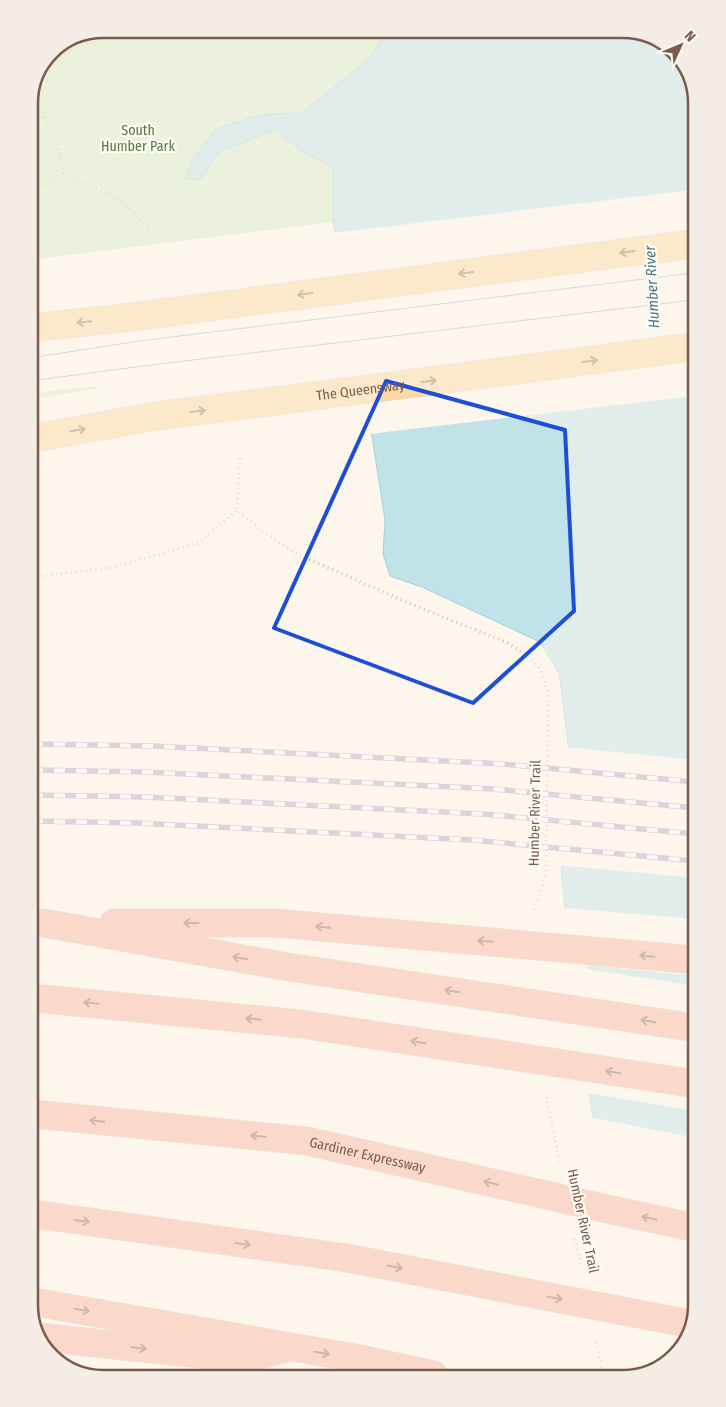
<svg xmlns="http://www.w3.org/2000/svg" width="726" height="1407" font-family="'Fira Sans Condensed',sans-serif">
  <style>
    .green { fill: #d8ecc9 }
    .water { fill: #bfe3e8; stroke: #a5d3da }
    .pier { fill: #fdf6ec }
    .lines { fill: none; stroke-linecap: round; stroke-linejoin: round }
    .major-casing { stroke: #dad1cd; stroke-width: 29 }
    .highway-casing { stroke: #dad1cd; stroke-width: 29 }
    .path { stroke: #d9b8a5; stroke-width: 3; stroke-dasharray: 1 4; stroke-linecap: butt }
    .major { stroke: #fbd9a5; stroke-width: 28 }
    .highway { stroke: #f7b7a3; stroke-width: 28 }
    .tram { stroke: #b9a8c9; stroke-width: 1 }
    .rail-casing { stroke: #b9a8c9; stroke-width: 5.5 }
    .rail { stroke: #fffaf3; stroke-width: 4; stroke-dasharray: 11; stroke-linecap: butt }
    .major-bridge-casing { stroke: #dad1cd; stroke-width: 29; stroke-linecap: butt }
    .highway-bridge-casing { stroke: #dad1cd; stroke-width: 29; stroke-linecap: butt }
    .major-bridge { stroke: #fbd9a5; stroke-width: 28 }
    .highway-bridge { stroke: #f7b7a3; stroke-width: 28 }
    .oneway { stroke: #a18267 }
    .oneway2 { stroke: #936e5e }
    .marked { fill: none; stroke: #1d4ed8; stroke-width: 4; stroke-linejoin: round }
    .labels { text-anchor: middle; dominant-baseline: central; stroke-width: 4.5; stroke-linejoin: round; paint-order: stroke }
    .park-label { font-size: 14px; fill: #537a41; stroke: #fffaf3 }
    .street-label { font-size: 14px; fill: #7a5c4d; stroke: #fffaf3 }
    .water-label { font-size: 15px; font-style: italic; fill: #437c86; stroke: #fffaf3 }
    .rim { fill: none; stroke: #7a5c4d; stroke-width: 2.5 }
  </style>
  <rect width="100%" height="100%" fill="#fdf6ec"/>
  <path class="green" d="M103,29h279l-2,14 -15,19 -32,105v55l-303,38 -1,-162 22,-48z
    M97,386l1,2 -68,11v-6z"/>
  <path class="water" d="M382,29h247l39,15 24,31 5,1230 -12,41 -34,27h-18l-55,-351 -17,-149 8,-122 -10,-78 -19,-31 -118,-55 -32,-11 -7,-22 2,-34 -24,-154 -28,-144v-55l-28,-14 -30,-23 -56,22 -19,28 -15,-2 8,-19 23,-30 34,-11 20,-4 32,-1 63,-51 15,-19z"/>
  <path class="pier" d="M692,190l1,206 -324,38 -10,-67 -26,-134z
    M566,747l129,13v118l-136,-13z
    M562,908l134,11v57l-108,-11 -1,4 109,17v125l-109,-18 -11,-70z
    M590,1117l106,21 1,167 -12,41 -34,27h-21z"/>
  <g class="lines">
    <g class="major-casing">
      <path id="major" d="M30,328l102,-11
        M30,439l120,-22"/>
    </g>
    <g class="highway-casing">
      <path id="highway" d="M44,923l244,44
        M114,923h161
        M33,998l268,26
        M33,1114l274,27
        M34,1214l313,44
        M34,1302l321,56 79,17
        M38,1337l208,22 37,-10"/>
    </g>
    <path class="path" d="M64,174l-4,-22 -11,-22 -12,-37 5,-18 13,-14 20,-14 32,-10 13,-8
      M64,174l55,25 30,28
      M29,195l35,-21
      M240,458l-3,52 25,21 35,23 116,51 93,37 22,14 13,14 7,23 -2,177 -6,24 -7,16
      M31,577l79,-9 89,-25 38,-33
      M546,1097l14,65
      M575,1239l6,28
      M596,1342l7,31"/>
    <use href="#major" class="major"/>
    <use href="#highway" class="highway"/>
    <path class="tram" d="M30,358l109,-17 554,-68
      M30,381l113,-15 550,-66"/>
    <g class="rail-casing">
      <path id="rail" d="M32,744l121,2 350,18 192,18
        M32,770l114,2 347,17 202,19
        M32,795l114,2 337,17 212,20
        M32,821l104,2 336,17 223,21"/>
    </g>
    <use href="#rail" class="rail"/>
    <g class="major-bridge-casing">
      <g id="major-bridge">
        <path d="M132,317l560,-73"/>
        <path id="s1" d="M150,417l543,-70"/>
      </g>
    </g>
    <g class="highway-bridge-casing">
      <g id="highway-bridge">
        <path d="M275,923l421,37"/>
        <path d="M288,967l408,61"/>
        <path d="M301,1024l395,60"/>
        <path id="s2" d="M307,1141l305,69 85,18"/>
        <path d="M347,1258l344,66"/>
      </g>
    </g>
    <use href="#major-bridge" class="major-bridge"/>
    <use href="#highway-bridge" class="highway-bridge"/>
  </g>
  <defs><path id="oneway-shaft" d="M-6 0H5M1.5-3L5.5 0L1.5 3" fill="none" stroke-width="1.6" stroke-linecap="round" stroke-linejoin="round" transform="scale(1.25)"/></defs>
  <g class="oneway">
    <use href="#oneway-shaft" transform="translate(627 252) rotate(173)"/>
    <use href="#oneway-shaft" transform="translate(466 273) rotate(173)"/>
    <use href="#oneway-shaft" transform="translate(305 294) rotate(173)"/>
    <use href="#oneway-shaft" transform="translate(84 322) rotate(174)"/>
    <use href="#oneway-shaft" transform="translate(590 361) rotate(-7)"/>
    <use href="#oneway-shaft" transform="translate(429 381) rotate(-7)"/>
    <use href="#oneway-shaft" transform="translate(198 411) rotate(-7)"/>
    <use href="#oneway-shaft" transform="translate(78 430) rotate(-10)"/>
  </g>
  <g class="oneway2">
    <use href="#oneway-shaft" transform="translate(191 923) rotate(180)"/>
    <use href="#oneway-shaft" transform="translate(323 927) rotate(-175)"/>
    <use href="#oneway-shaft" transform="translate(485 941) rotate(-175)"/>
    <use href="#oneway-shaft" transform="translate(647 956) rotate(-175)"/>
    <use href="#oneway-shaft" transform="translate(240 958) rotate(-170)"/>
    <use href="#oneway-shaft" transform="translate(452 991) rotate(-171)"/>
    <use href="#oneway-shaft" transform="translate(91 1003) rotate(-174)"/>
    <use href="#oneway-shaft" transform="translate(253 1019) rotate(-174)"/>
    <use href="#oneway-shaft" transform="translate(648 1021) rotate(-171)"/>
    <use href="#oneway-shaft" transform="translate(418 1042) rotate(-171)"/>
    <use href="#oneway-shaft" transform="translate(613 1072) rotate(-171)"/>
    <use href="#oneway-shaft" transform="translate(97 1121) rotate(-175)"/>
    <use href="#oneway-shaft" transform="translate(258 1136) rotate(-175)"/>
    <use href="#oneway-shaft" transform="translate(491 1183) rotate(-167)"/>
    <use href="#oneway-shaft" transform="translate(649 1218) rotate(-168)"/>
    <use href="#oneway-shaft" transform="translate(82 1221) rotate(8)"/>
    <use href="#oneway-shaft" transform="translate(243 1244) rotate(8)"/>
    <use href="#oneway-shaft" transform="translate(395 1267) rotate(11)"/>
    <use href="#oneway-shaft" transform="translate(555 1298) rotate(11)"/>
    <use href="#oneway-shaft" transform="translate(82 1310) rotate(10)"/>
    <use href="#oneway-shaft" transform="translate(139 1348) rotate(6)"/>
    <use href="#oneway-shaft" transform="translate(322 1353) rotate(9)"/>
  </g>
  <path d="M0 0H726V1407H0ZM386,381l179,49 9,181 -101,92 -199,-75z" fill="#fdf6ec" fill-opacity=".55" fill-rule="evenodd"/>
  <path class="marked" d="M386,381l179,49 9,181 -101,92 -199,-75z"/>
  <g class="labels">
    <g class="park-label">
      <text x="138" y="130">South<tspan x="138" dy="16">Humber Park</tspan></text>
    </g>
    <g class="street-label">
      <text stroke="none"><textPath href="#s1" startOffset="212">The Queensway</textPath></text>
      <text transform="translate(535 813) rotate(-89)">Humber River Trail</text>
      <text stroke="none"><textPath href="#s2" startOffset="62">Gardiner Expressway</textPath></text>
      <text transform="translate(583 1221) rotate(78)">Humber River Trail</text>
    </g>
    <g class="water-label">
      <text transform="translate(652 287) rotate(-93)">Humber River</text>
    </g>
  </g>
  <path d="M0 0H726V1407H0ZM103 38H623A65 65 0 0 1 688 103V1305A65 65 0 0 1 623 1370H103A65 65 0 0 1 38 1305V103A65 65 0 0 1 103 38Z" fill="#f4ede6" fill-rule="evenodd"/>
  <path class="rim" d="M103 38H623A65 65 0 0 1 688 103V1305A65 65 0 0 1 623 1370H103A65 65 0 0 1 38 1305V103A65 65 0 0 1 103 38Z"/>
  <g transform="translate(681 45) rotate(46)" stroke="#fffaf3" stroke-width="4" paint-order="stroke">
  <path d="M0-4L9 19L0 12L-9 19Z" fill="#7a5c4d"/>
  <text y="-8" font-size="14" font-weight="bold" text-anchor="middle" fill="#7a5c4d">N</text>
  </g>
</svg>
